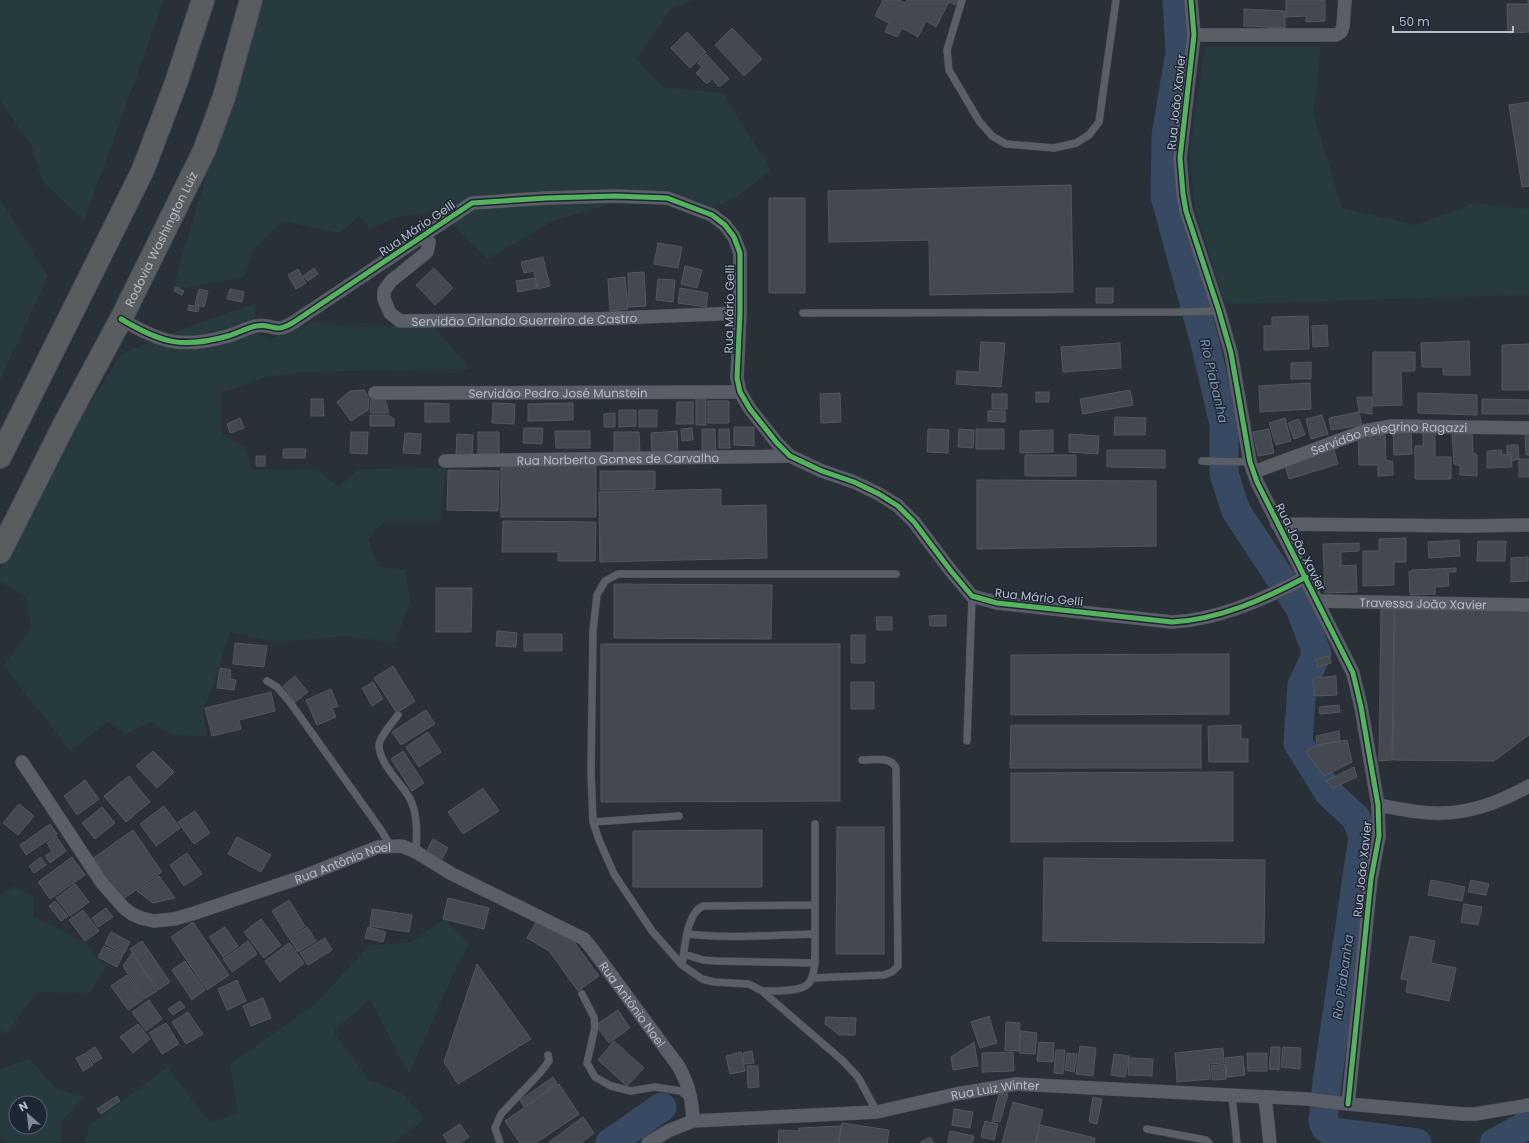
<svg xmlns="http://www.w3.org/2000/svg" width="1529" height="1143" font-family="Poppins,sans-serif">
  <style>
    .green { fill: #273a3e; fill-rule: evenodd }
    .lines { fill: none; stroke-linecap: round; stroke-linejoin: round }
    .river { stroke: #384963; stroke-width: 29 }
    .building { fill: #444950; stroke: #52575f }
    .lane-casing { stroke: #484c53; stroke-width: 8 }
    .street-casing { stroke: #484c53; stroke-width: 14 }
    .highway-casing { stroke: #474c53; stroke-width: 24 }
    .lane { stroke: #5a5e66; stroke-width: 7 }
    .street { stroke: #5a5e66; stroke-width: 13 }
    .highway { stroke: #5a5d60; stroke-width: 22 }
    .cycleway-casing { stroke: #1d2633; stroke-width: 8 }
    .cycleway { stroke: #56b35d; stroke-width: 5 }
    .labels { text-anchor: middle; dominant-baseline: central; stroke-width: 3; stroke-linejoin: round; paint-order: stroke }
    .street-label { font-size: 12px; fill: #b4bcc9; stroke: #1d2633 }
    .water-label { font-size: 13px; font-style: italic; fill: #7c92b1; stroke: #1d2633 }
  </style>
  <rect width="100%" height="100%" fill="#2a3038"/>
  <path class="green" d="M0,0h164l-80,221 -41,-39 -12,-37 -31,-44z
    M259,0h434l-23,10 -33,49 25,28 61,6 48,77 -37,29 -37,14 -53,-17 -38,9 -53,16 -65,38 -50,-48 -41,6 -27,12 -11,-13 -19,17 -58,-12 -29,29 -9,27 -72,13z
    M1205,47h116l-8,66 29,95 74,17 58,-22 55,6v86l-304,9 -30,-94 -6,-57z
    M0,199l48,77 -48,104z
    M256,303l-2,30 16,6 44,-17 38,5 81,-2 37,44 -169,3 -35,5 -45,16 1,40 23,14 6,22 67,1 21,17 19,-18 88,-1 -6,53h-55l-17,18 9,27 28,4 5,30 -15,43 -49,-7 -72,6 -44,-10 -17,54 -10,23 4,28 -36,-3 -20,-12 -26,12 -17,-12 -38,28 -66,-84 27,-38 -5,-32 -26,-14v-12l18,-31 64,-124 39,-61 48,-20z
    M15,886l19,12 -1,18 53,27 11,16 10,6 -17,28 -53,-1 -31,42 -6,-4v-135z
    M444,919l25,25 -14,26 -46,104 -39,-74 -37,31 36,49 33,13 23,26 -32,24h-308l5,-19 30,-21 47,-36 44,56 27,-10 -8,-49 84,-59 55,-59 42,-4z
    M30,1059l27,31 28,6 -23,25 -1,22h-52l-9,-7v-67zM16,1103h24v24h-24z"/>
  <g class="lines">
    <path class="river" d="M1177,0l3,53 -14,83 -1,60 40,147 19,81v50l12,37 64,97 17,46 -15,31 -4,58 31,50 27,25 7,19 -36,245 -4,40 3,6 7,4 84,11
      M610,1143l52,-36
      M1494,1143l35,-19"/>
  </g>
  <path class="building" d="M883,0h16l6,3 2,-3h51l-3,5 -6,-3 -13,25 -10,-6 -8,16 -16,-9 -5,9 -12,-5 4,-9 -14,-7z
    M1286,0h39v21l-19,1v-6l-20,1z
    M1528,0h1v32l-21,1 -1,-29h21z
    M1244,9l41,2v17l-41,-2z
    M732,28l30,31 -18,17 -29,-31z
    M687,32l19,20 -16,16 -19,-20z
    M706,54l23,25 -10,8 -7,-8 -5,5 -11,-11 6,-6 -5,-4z
    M1529,102v84l-7,1 -13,-82z
    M1071,185l2,107 -143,3 -1,-55 -100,2 -1,-51z
    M769,198h36v95h-36z
    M658,243l24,4 -4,21 -24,-4z
    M543,257l7,29 -12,3 -4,-18 -10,2 -3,-11z
    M685,266l17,4 -5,18 -16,-4z
    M314,268l4,6 -10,7 -5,-5z
    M434,268l19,20 -18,17 -19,-20z
    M298,269l8,14 -10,6 -8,-14z
    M644,272l2,34 -17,1 -1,-34z
    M625,277l3,32 -18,2 -2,-32z
    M535,278l2,10 -19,4 -2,-11z
    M658,279l17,1 -2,22 -17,-2z
    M176,287l8,4 -2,4 -8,-4z
    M680,288l28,5 -2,14 -28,-4z
    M1096,288h17v15h-17z
    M199,289l9,2 -4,16 -9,-2z
    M230,289l14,3 -2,10 -15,-3z
    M189,305l10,2 -1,5 -10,-2z
    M1308,316l1,33 -45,1v-24h8v-9z
    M1327,325l1,21 -15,1 -1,-21z
    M1469,341l1,34h-27v-8h-21l-1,-24z
    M981,342l24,1 -4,44 -45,-3 1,-13 22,1z
    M1120,343l1,25 -58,4 -2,-25z
    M1529,344v46h-27v-45z
    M1373,352h42v19h-14l1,34 -29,1z
    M1311,362v17h-20v-16z
    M1310,383l1,26 -51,3 -1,-26z
    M364,390l5,8 -1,12 -17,11 -14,-19 13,-11z
    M1130,390l3,15 -50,9 -3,-15z
    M1036,392h13v10h-13z
    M840,393l1,29 -20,1 -1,-29z
    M1418,393l59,2v20l-59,-2z
    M992,394h15v15h-15z
    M706,397v28h-10v-27z
    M1357,397h15v17l-13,-2z
    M311,399h12l1,17h-13z
    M371,399h14l4,14h-19z
    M1482,399l47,1v14h-47z
    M708,401h21v22h-21z
    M677,402h16v22h-17z
    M425,403l24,1v18h-24z
    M493,403l22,1 -1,20 -22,-1z
    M573,403v17l-45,1v-17z
    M619,410h17v16l-17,1z
    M639,410h18v17h-18z
    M988,411h17v11l-17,-1z
    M1359,412l3,13 -31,5 -2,-12z
    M615,413v14h-11v-13z
    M370,415h18l6,4v7h-24z
    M1322,415l6,19 -17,5 -5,-20z
    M1115,417l31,1 -1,17h-31z
    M240,418l4,10 -14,5 -3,-9z
    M1285,418l6,23 -15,4 -7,-22z
    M1299,419l6,16 -11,4 -6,-16z
    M734,427h20v19l-20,-1z
    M524,428h19l-1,16 -19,-1z
    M692,428l1,12 -11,1 -1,-12z
    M702,429h13l1,25h-14z
    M719,429h10l1,19h-11z
    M928,429l21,1 -1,23 -21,-1z
    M959,429l15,1 -1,18 -15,-1z
    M976,429h28v20h-28z
    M1269,429l5,24 -16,3 -5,-24z
    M1053,430v22l-33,1v-22z
    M1411,430l1,24 -18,1 -1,-24z
    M555,431h35v17h-34z
    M677,431l1,21 -26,2 -1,-21z
    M1423,431h12v26h16v22h-36v-33h8z
    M1472,431l1,22 4,2v21l-17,-1v-9l-6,-2 -2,-32z
    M351,432h17l-1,22 -17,-1z
    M478,432h21v22h-21z
    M614,432h25l1,21 -26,1z
    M405,433l16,1 -1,20 -17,-1z
    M1525,433h4v22h-3z
    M457,434l16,1 -1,21 -16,-1z
    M1069,434l30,2 -1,18 -29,-2z
    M1385,435l1,25 7,2v13l-15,1v-11h-19l-1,-29z
    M1507,445h11l1,14 -8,2v-7h-4z
    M1333,446l5,18 -49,15 -5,-17z
    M283,449h23l-1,9h-22z
    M1107,450h58v18l-58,-1z
    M1502,450l-1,5 10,-1 1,13 -25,1v-17z
    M1025,455h51v21h-51z
    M256,456h9v10h-9z
    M1519,459h10v18h-10z
    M501,466h95v51h-95z
    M448,470l51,1 -1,40 -51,-1z
    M600,471h55v18l-55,1z
    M977,480l179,1v65l-179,3z
    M721,489v17l45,-1 1,53 -167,4 -1,-70z
    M503,521l93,1 -1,39h-37v-9h-56z
    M1406,538v24h-12v23l-31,1v-35h16v-12z
    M1459,540l1,16 -31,2 -1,-16z
    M1478,541h28l-1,20h-28z
    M1359,543v8l-18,1v14l15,-1 1,27 -32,1 -2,-49z
    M1528,557v24l-17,1v-24z
    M1456,568v4h-8l1,14 -14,1v7l-25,1 -1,-23 4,-2z
    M614,584l158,1 -1,54 -157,-1z
    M436,588h36l-1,44h-35z
    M1395,605l134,1v129l-35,26 -101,-1z
    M1381,608l13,1 -2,151 -13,1z
    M946,615v11h-16l-1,-10z
    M876,617h16v13h-15z
    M497,631l20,2 -1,14 -20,-1z
    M524,634h38v17h-38z
    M851,635h14v28h-14z
    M235,643l32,3 -3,21 -31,-3z
    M601,644h239v157l-239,1z
    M1229,654v60l-218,1v-60z
    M1329,656l2,7 -13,4 -2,-8z
    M393,666l22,35 -18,12 -23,-35z
    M220,668l11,2 -1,9 6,1 -2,10 -17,-2z
    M295,676l13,16 -13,10 -12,-16z
    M1336,676l1,19 -22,1 -2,-18z
    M373,682l10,17 -11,7 -10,-18z
    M851,682h23v27h-23z
    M331,689l7,17 -6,2 4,9 -19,8 -11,-25z
    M271,692l4,19 -36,9 2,9 -29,7 -7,-28z
    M1339,705l1,7 -20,2 -1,-7z
    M426,710l9,14 -34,21 -9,-13z
    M1011,725h190v43h-191z
    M1241,725v14h7v23h-39l-1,-36z
    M1339,731l1,10 -23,4 -1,-9z
    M428,732l13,20 -22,15 -13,-20z
    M1347,740l5,22 -28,14 -18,-24 9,-6z
    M153,751l21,21 -17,16 -21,-22z
    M403,751l21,32 -12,8 -21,-32z
    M1354,767l3,10 -24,11 -7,-7z
    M1233,772v69l-222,1v-69z
    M129,776l21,26 -24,20 -22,-26z
    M85,780l14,19 -22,16 -13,-19z
    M483,788l16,23 -36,23 -15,-22z
    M19,804l15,12 -16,19 -15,-12z
    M164,806l16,22 -24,18 -16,-22z
    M102,807l13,16 -20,16 -13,-16z
    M195,811l15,22 -16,11 -16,-22z
    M50,824l7,10 -31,21 -6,-10z
    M837,827h47v127h-48z
    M133,830l29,42 -42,29 -28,-42z
    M762,830v57h-129v-56z
    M56,836l10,15 -16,12 -5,-7 7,-5 -5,-8z
    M237,837l34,18 -10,17 -33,-18z
    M433,839l15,9 -8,14 -15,-8z
    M187,853l15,21 -18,12 -14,-21z
    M41,857l5,8 -12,8 -5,-7z
    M72,857l13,18 -35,24 -12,-17z
    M1044,858l221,2 -1,83 -221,-2z
    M159,876l16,22 -22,5 -16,-12z
    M1431,880l34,7 -3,14 -34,-6z
    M1471,880l18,4 -3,11 -18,-3z
    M75,884l14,18 -19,14 -14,-18z
    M448,898l41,10 -5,21 -41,-10z
    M289,900l16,26 -17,11 -16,-26z
    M55,901l13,15 -7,5 -12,-15z
    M1464,904l18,3 -4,18 -17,-3z
    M106,908l7,9 -15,10 -6,-9z
    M372,909l40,6 -3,17 -39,-6z
    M83,910l16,21 -14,10 -16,-21z
    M261,919l20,26 -17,13 -20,-26z
    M538,919l34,20 27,37 -21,15 -29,-40 -22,-13z
    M193,922l36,53 -22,15 -36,-53z
    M225,927l13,19 -15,11 -14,-20z
    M307,927l9,14 -18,11 -9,-14z
    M368,927l18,5 -3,10 -18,-4z
    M111,932l19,10 -6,12 -19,-10z
    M1410,936l25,5 -4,22 25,5 -7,33 -43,-9 2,-12 -7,-1z
    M325,938l7,12 -24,15 -8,-12z
    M142,941l28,41 -12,8 -28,-41z
    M248,941l9,13 -25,18 -9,-13z
    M289,943l15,20 -24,19 -15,-21z
    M104,946l19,9 -6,12 -19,-10z
    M132,953l25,38 -13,8 -21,-33z
    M185,961l20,29 -13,10 -20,-30z
    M477,964l54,75 -73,45 -14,-22z
    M127,975l16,25 -15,10 -17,-24z
    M237,980l9,21 -19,9 -9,-21z
    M263,998l8,20 -20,8 -8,-20z
    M149,1000l13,19 -16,12 -14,-19z
    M180,1001l5,6 -12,8 -5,-6z
    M618,1010l12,18 -21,15 -13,-18z
    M188,1012l15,22 -17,10 -14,-22z
    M989,1016l8,27 -17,5 -9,-26z
    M826,1017l30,1 -1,17h-16l-14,-11z
    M1006,1022l14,1 -1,28 -14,-1z
    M166,1023l13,21 -17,10 -13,-21z
    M138,1024l12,15 -17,14 -13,-16z
    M1021,1031l16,2 -2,21 -16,-1z
    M614,1041l30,27 -17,18 -29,-26z
    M974,1042l4,24 -25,4 -2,-13z
    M1039,1042l15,1 -1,19 -16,-1z
    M1080,1046l16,2 -3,28 -17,-2z
    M95,1047l7,11 -8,5 -7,-11z
    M1271,1047h9l-1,23 -10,-1z
    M1283,1047l18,1 -1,21 -19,-2z
    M1223,1048l1,15 -15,1 2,15 -34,3 -2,-29z
    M1056,1050h9l-2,24 -9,-1z
    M752,1051l2,12 -10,1 -1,-11z
    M741,1052l4,19 -15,3 -4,-18z
    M1013,1052l1,19 -32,1v-19z
    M86,1053l7,12 -10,6 -7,-13z
    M1067,1053l10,1 -3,18 -9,-2z
    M1247,1053h20v18h-19z
    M1114,1054l15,2 -4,21 -14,-2z
    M1243,1056l2,19 -18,2 -2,-19z
    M1129,1058l24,1 -1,17 -24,-1z
    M1225,1064l1,15 -13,1 -2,-14z
    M747,1066h11l1,21 -11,1z
    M553,1077l4,7 -33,23 -4,-7z
    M559,1084l20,30 -43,29h-16l-15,-22z
    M999,1094h9l-8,28 -8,-1z
    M117,1096l3,5 -19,13 -4,-5z
    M1093,1097l9,2 -5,25 -8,-2z
    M1013,1102l30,8 -8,33h-33z
    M954,1109l19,3 -3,16 -18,-3z
    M583,1117l11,16 -13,10h-31l-1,-1z
    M985,1121l13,3 -4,16 -13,-3z
    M842,1123l47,7 -2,13h-48z
    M460,1124l9,13 -9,6h-12l-5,-8z
    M1040,1125l55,13 -1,5h-58z
    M841,1126l-3,17h-60l1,-13 20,1v-3z
    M950,1131l24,5 -2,7h-24z
    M930,1137l4,6h-14z"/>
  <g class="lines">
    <g class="lane-casing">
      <path id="lane" d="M962,0l-15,50 2,20 30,51 13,15 14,8 48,4 22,-5 13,-8 10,-13 17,-122
        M803,313l376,-1 40,-1
        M1202,461l48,1
        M267,681l10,6 12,14 92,129 9,15
        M398,715c-5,7 -19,22 -19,31 1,18 21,36 30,51 9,16 8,37 7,55
        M967,741l5,-145
        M593,822l86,-6
        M687,934c42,5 86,1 128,0
        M684,954l19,6 13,1 99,2
        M682,965c3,-16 4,-52 21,-59l112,-1
        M812,978l72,-3 8,-3 6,-6 -2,-198c-5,-12 -22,-8 -34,-8
        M762,991c11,0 39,1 46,-7 5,-5 6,-14 7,-21v-139
        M582,994l12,23 1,10 -8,36 8,14 16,9 20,5 24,-4 26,4 8,7
        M1232,1095l5,48
        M877,1112l-19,-35 -15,-16 -81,-70 -13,-7 -35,-2 -12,-3 -20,-14 -30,-34 -38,-57 -15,-34 -6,-18 -2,-50 2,-142 4,-35 8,-14 13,-7h278
        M1147,1129l59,11 3,3
        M500,1143l-5,-15 6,-14 39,-41 9,-12 -1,-6"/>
    </g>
    <g class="street-casing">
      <g id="street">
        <path d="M1191,0l3,35 -14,123 3,36 3,17 33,100 12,42 19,109 7,20 96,191 8,34 17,98 1,31 -8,43 -23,225"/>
        <path d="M1194,35h142l5,-3 2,-6 2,-26"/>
        <path id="s1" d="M421,236l8,6 -2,10 -36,29 -7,10v8l6,14 10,8 195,-2 145,-6"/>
        <path d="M121,319c40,24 61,30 107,17 10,-3 19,-8 28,-10 9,-2 13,1 21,2 6,1 12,-3 17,-6l178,-119 75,-5 68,-2 52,2 45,17 13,10 9,12 6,16v60l-3,65 3,14 10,17 27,34 13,13 32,15 32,11 25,12 19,12 16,16 37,49 21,25 25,7 175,19c46,-2 93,-23 134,-45"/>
        <path id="s2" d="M375,393l365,-1"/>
        <path id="s3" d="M445,461l345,-5"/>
        <path id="s4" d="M1254,472l110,-41 28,-5 137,2"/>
        <path d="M1277,524l193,2 59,-1"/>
        <path id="s5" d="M1318,601l211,4"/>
        <path id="s6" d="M22,762l80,121 22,25 8,6 9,4 13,3 20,-2 21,-6 104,-35 79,-31 24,-1 14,6 36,22 122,60 10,5 9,11 86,117c10,19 13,32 14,54"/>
        <path d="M1378,805c22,4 45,9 67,8 29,-1 59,-13 84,-27"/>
        <path d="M1265,1097l5,46"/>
        <path id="s7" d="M648,1143l20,-12 25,-10 184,-9 79,-18 60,-10 291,15 41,5 115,10h12l54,-9"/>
      </g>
    </g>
    <g class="highway-casing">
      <g id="highway">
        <path d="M0,457l143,-287 33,-87 27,-83"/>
        <path id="s8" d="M0,552l66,-131 55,-102 83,-168 20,-54 27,-97"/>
      </g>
    </g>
    <use href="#lane" class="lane"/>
    <use href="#street" class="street"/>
    <use href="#highway" class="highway"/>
    <g class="cycleway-casing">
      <path id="cycleway" d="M1191,0l3,35 -14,123 3,36 3,17 33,100 12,42 19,109 7,20 96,191 8,34 17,98 1,31 -8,43 -23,225
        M121,319c40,24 61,30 107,17 10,-3 19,-8 28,-10 9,-2 13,1 21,2 6,1 12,-3 17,-6l178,-119 75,-5 68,-2 52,2 45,17 13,10 9,12 6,16v60l-3,65 3,14 10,17 27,34 13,13 32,15 32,11 25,12 19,12 16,16 37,49 21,25 25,7 175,19c46,-2 93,-23 134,-45"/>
    </g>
    <use href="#cycleway" class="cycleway"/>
  </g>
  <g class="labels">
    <g class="street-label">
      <text transform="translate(1176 102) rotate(-84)">Rua João Xavier</text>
      <text transform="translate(417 228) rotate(-34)">Rua Mário Gelli</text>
      <text stroke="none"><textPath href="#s8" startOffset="352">Rodovia Washington Luiz</textPath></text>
      <text transform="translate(729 309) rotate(-89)">Rua Mário Gelli</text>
      <text stroke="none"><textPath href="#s1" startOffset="239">Servidão Orlando Guerreiro de Castro</textPath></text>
      <text stroke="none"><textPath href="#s2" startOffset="183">Servidão Pedro José Munstein</textPath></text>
      <text stroke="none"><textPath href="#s4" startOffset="141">Servidão Pelegrino Ragazzi</textPath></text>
      <text stroke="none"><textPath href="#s3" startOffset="173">Rua Norberto Gomes de Carvalho</textPath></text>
      <text transform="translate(1301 547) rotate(63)">Rua João Xavier</text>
      <text transform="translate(1039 597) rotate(6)">Rua Mário Gelli</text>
      <text stroke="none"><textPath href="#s5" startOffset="105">Travessa João Xavier</textPath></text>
      <text stroke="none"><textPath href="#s6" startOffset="410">Rua Antônio Noel</textPath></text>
      <text transform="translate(1362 869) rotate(-84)">Rua João Xavier</text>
      <text stroke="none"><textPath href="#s6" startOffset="758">Rua Antônio Noel</textPath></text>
      <text stroke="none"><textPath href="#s7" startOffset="355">Rua Luiz Winter</textPath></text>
    </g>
    <g class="water-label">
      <text transform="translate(1214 381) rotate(77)">Rio Piabanha</text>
      <text transform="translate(1343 977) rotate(-82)">Rio Piabanha</text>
    </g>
  </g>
  <g transform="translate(28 1115) rotate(332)"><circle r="19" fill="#1d2633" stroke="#59626f"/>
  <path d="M0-3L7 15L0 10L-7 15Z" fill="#848b96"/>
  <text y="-6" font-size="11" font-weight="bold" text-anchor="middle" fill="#b4bcc9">N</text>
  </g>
  <path d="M1393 26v6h120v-6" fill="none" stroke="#b4bcc9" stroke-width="2"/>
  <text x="1399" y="26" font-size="12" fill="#b4bcc9" stroke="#1d2633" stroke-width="3" paint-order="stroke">50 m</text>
</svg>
